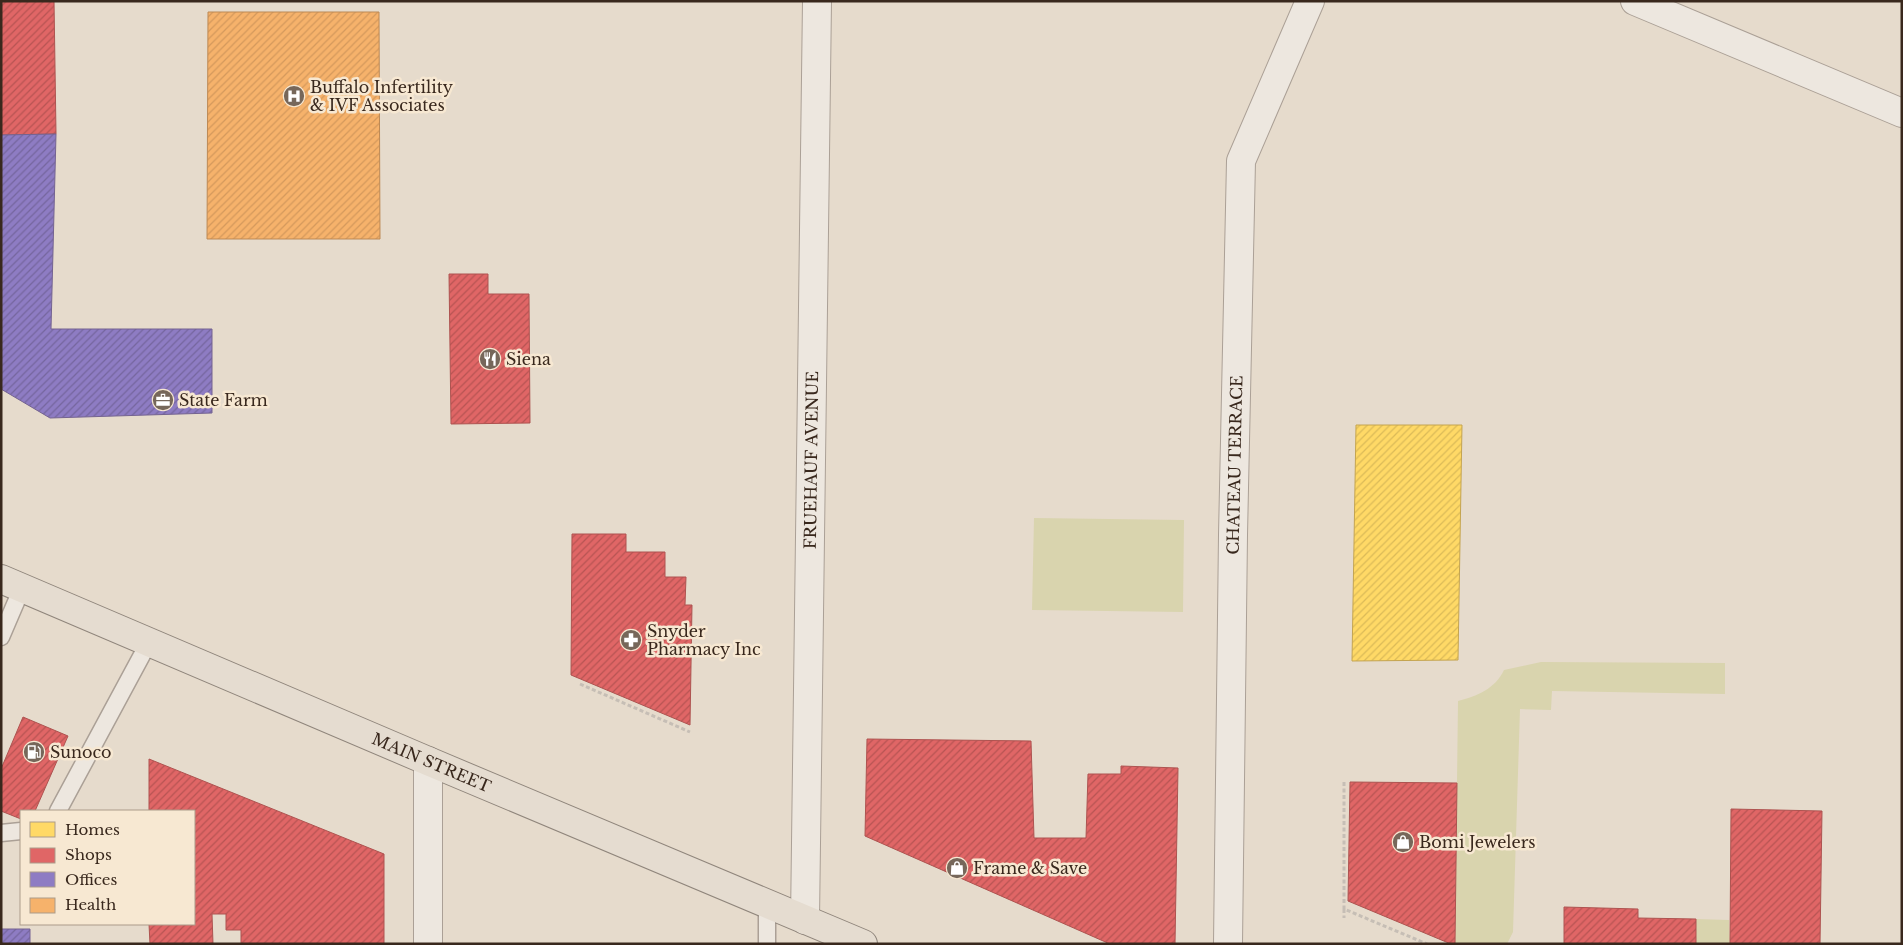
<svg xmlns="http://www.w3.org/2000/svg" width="1903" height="945" font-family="'Libre Baskerville',serif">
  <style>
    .green { fill: #d9d4ae }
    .homes { fill: url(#homes-hatch); stroke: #c4a450 }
    .shops { fill: url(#shops-hatch); stroke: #ae5350 }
    .offices { fill: url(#offices-hatch); stroke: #746391 }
    .health { fill: url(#health-hatch); stroke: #bd8954 }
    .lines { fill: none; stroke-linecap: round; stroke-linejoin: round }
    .lane-casing { stroke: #aba096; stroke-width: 19 }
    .street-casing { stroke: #aba096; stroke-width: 30 }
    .primary-casing { stroke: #90867c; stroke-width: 30 }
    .path { stroke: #c6beb5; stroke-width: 3; stroke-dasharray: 4 2.5; stroke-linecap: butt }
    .lane { stroke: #ede7df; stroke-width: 16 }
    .street { stroke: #ede7df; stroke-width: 28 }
    .primary { stroke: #e5dcd0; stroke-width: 28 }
    .labels { text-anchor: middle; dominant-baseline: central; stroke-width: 5; stroke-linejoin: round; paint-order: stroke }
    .poi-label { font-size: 16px; fill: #39281d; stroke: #f7e8d2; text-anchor: start }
    .street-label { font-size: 16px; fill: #39281d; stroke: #f7e8d2 }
  </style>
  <defs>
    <pattern id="homes-hatch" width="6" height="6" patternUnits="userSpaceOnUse" patternTransform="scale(1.25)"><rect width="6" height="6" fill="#ffd966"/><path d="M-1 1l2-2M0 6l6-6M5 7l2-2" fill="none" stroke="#dbba58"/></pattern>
    <pattern id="shops-hatch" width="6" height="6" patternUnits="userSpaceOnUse" patternTransform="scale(1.25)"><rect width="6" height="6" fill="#e06666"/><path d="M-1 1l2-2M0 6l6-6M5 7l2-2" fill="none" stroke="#b75453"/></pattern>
    <pattern id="offices-hatch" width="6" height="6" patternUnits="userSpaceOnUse" patternTransform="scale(1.25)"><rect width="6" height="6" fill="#8e7cc3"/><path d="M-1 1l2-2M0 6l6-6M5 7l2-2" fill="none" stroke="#75669e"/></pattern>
    <pattern id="health-hatch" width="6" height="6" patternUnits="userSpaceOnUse" patternTransform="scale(1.25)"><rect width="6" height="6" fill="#f6b26b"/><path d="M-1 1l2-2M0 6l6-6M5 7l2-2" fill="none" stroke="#d4995c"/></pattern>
  </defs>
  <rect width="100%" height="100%" fill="#e6dbcc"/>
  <path class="green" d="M1034,518l150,2 -1,92 -151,-2z
    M1541,662l184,1v31l-173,-3 -1,19 -31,-1 -7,223 -6,12h-52l3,-243c19,-5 37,-12 46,-31z
    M1696,919l33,1 1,24h-34z"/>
  <path class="homes" d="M1356,425h106l-4,235 -106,1z"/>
  <path class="shops" d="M1,1h53l2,133 -55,1z
    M449,274h39v20h41l1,129 -79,1z
    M572,534h54v18h39v25h21l-1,28h7l-2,120 -119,-50z
    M23,717l45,19 -33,75h-14v8l-20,-8v-42z
    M867,739l164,2 3,97h52l2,-64h33v-8l57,2 -3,176h-65l-245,-108z
    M149,759l235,95v90h-143v-14h-15v-16h-14l1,30h-63l-1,-20h45v-113h-45z
    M1350,782l107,1 -2,161h-4l-103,-43z
    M1731,809l91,2 -2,133h-90z
    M1564,907l74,2v9l58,1v25h-132z"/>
  <path class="offices" d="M56,134l-5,195h161v84l-162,5 -49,-29v-254z
    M1,929h29v15h-29z"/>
  <path class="health" d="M208,12h171l1,227h-173z"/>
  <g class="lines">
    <g class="lane-casing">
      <path id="lane" d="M1,637l21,-49
        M58,811l91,-169
        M1,833l20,-2
        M767,904v40"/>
    </g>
    <g class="street-casing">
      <g id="street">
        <path d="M1635,1l267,112"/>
        <path d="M428,761v183"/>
        <path id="s1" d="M805,920l12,-919"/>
        <path id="s2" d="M1228,944l5,-409 8,-374 69,-160"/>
      </g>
    </g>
    <g class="primary-casing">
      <g id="primary">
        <path id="s3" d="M1,579l427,182 435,183"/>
      </g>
    </g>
    <path class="path" d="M580,684l110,48
      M1344,782v127l83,35
      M1344,909v9"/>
    <use href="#lane" class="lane"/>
    <use href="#street" class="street"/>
    <use href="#primary" class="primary"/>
  </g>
  <defs>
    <g id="hospital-disc" transform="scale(1.125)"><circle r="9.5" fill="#76675a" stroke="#f7e8d2"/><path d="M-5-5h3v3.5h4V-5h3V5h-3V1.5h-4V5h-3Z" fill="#fff"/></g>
    <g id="restaurant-disc" transform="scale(1.125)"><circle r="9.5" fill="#76675a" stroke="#f7e8d2"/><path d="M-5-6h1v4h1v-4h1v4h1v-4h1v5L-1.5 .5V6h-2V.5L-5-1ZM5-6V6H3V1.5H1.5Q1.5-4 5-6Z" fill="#fff"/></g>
    <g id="office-disc" transform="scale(1.125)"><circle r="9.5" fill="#76675a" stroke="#f7e8d2"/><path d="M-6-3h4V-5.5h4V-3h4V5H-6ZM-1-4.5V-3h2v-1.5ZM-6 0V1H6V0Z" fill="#fff"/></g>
    <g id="pharmacy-disc" transform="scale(1.125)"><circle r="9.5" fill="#76675a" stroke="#f7e8d2"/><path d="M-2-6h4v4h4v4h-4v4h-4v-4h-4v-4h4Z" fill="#fff"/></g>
    <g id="fuel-disc" transform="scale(1.125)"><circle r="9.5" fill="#76675a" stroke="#f7e8d2"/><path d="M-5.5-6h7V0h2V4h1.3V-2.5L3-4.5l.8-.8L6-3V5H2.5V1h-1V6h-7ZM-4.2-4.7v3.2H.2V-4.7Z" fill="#fff"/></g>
    <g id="shop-disc" transform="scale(1.125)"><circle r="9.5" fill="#76675a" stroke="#f7e8d2"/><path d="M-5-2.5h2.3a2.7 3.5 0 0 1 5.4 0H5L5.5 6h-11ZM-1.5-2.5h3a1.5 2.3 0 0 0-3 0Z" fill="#fff"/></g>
  </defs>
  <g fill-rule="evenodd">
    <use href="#hospital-disc" x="294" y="96"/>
    <use href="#restaurant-disc" x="490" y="359"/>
    <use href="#office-disc" x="163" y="400"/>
    <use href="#pharmacy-disc" x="631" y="640"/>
    <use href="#fuel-disc" x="34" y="752"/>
    <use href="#shop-disc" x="1403" y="842"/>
    <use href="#shop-disc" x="957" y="868"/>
  </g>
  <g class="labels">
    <g class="poi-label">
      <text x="310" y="87">Buffalo Infertility<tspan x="310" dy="18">&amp; IVF Associates</tspan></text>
      <text x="506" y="359">Siena</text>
      <text x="179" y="400">State Farm</text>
      <text x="647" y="631">Snyder<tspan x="647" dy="18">Pharmacy Inc</tspan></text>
      <text x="50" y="752">Sunoco</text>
      <text x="1419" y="842">Bomi Jewelers</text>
      <text x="973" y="868">Frame &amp; Save</text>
    </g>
    <g class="street-label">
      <text stroke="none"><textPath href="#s1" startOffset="460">FRUEHAUF AVENUE</textPath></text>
      <text stroke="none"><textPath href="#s2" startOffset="479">CHATEAU TERRACE</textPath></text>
      <text stroke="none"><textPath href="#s3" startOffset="468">MAIN STREET</textPath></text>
    </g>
  </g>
  <rect width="1903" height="945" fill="none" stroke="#39281d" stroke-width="5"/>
  <rect x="20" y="810" width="175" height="115" fill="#f7e8d2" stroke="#ab9b8a"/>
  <rect x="30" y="822" width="25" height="15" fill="#ffd966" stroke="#ab9b8a"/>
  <text x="65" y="835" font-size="15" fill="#39281d">Homes</text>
  <rect x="30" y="848" width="25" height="15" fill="#e06666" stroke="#ab9b8a"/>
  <text x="65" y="860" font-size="15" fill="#39281d">Shops</text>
  <rect x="30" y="872" width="25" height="15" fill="#8e7cc3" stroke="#ab9b8a"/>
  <text x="65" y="885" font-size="15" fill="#39281d">Offices</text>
  <rect x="30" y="898" width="25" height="15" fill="#f6b26b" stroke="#ab9b8a"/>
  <text x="65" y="910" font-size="15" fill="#39281d">Health</text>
</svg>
